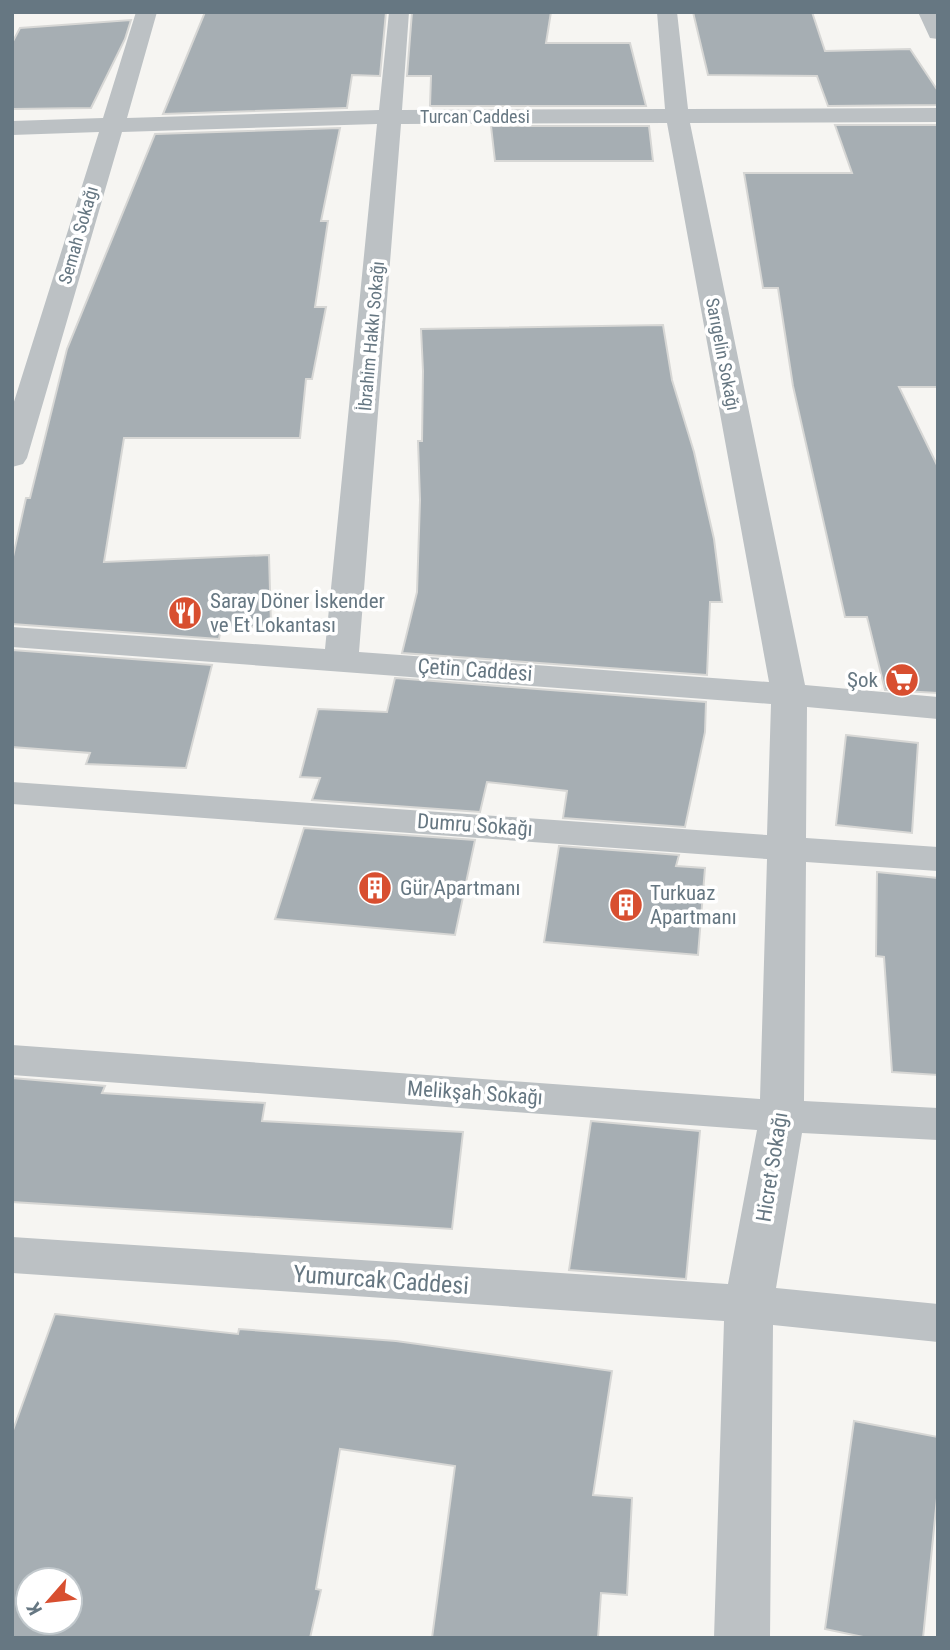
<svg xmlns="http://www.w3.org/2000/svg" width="950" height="1650" font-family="'Roboto Condensed',sans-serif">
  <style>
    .building { fill: #a6aeb3; stroke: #d7d7d5; stroke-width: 2; fill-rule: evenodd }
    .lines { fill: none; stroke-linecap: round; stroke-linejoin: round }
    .minor { fill: #bcc1c4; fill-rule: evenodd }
    .labels { text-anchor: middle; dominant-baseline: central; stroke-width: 7; stroke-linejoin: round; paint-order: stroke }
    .far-street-label { font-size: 18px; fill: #667782; stroke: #fff }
    .poi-label { font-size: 21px; fill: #667782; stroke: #fff; text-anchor: start }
    .street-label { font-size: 21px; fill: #667782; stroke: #fff }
    .near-street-label { font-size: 24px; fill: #667782; stroke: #fff }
  </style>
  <rect width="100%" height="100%" fill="#f6f5f2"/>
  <path class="building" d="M205,12h181l-6,64 -28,-1 -5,33h-2l-182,6z
    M412,12h139l-5,31h84l16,63h-216l1,-30h-24z
    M693,12h119l13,39 85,-2 28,42v14l-110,1 -11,-30 -109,-1z
    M131,20l-6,19 -34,69 -79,1v-66l8,-15z
    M835,125h103v262h-39l39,80v226l-53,-3 -18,-73h-22l-52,-231 -15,-98h-15l-19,-115h108z
    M491,126h158l4,35h-158z
    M340,128l-19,93h7l-13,86h11l-14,72h-6l-6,59h-176l-20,124 165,-7 2,71 -50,2 -2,11 -207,-15v-63l14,-63h4l37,-149 88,-215z
    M663,325l9,55 22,72 20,87 8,63h-12l-3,73 -305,-22 15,-61 3,-92 -2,-59h4l1,-70 -2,-42z
    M12,650l200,15 -26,103 -100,-4 4,-11 -78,-6z
    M395,678l311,24 -1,30 -20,95 -122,-9 4,-27 -80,-9 -7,30 -168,-12 8,-22 -20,-1 18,-68 69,3z
    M846,735l72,8 -6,90 -76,-8z
    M304,828l171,12 -20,95 -180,-16z
    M559,846l120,9 -3,11 29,2 -7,87 -154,-13z
    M877,872l61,6v197l-46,-3 -8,-115 -8,-1z
    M12,1078l93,8 -3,7 163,10 -3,18 201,11 -11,97 -440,-27z
    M591,1121l109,10 -14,148 -117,-9z
    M55,1314l183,20 1,-5 157,12 216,30 -19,124 39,3 -5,97 -26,-2 -3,45h-166l23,-172 -115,-17 -24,140 5,1 -11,48h-298v-205zM28,1580h42v42h-42z
    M854,1421l84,16v51l-15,150h-55l-43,-9z"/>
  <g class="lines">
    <path class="minor" d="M136,12h21l-30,106 252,-8 10,-98h20l-7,98 263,-1 -8,-97h20l11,97 250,-1v14l-248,1 115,562 133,12v22l-131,-12 -1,131 132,9v24l-132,-9 -2,239 134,7v32l-136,-7 -26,155 162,16v38l-165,-17 -3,313h-56l10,-317 -712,-48v-36l716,47 29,-154 -745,-55v-30l748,54 7,-240 -755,-55v-22l755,53 4,-131 -759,-57v-20l313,22 52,-525 -255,8 -95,326 -4,6 -11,3v-59l87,-276 -87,3v-14l91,-3zM667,123l102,559 -410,-30 42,-528z
      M918,12h20v27l-8,-1z"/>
  </g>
  <defs>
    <g id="restaurant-disc" transform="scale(1.75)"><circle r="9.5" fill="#d84f30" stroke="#fff"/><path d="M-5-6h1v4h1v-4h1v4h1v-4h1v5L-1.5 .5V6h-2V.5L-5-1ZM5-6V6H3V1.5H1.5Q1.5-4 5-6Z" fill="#fff"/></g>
    <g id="supermarket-disc" transform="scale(1.75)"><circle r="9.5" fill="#d84f30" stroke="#fff"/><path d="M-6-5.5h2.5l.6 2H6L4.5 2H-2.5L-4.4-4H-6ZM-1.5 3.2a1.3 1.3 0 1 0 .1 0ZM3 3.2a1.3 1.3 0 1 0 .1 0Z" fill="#fff"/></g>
    <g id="building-disc" transform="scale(1.75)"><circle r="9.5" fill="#d84f30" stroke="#fff"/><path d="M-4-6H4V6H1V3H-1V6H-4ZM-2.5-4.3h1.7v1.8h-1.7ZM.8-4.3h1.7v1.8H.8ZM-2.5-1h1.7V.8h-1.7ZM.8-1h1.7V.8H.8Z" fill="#fff"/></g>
  </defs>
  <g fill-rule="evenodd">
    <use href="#restaurant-disc" x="185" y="613"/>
    <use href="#supermarket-disc" x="902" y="680"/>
    <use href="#building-disc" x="375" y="888"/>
    <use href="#building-disc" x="626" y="905"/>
  </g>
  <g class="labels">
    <g class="far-street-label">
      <text x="475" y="116">Turcan Caddesi</text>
      <text transform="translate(78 235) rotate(-74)">Semah Sokağı</text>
      <text transform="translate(371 336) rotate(-85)">İbrahim Hakkı Sokağı</text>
      <text transform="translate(723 354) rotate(79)">Sarıgelin Sokağı</text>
    </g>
    <g class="poi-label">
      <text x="210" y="601">Saray Döner İskender<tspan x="210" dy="24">ve Et Lokantası</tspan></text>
      <text x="878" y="680" text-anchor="end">Şok</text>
      <text x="400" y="888">Gür Apartmanı</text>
      <text x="650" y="893">Turkuaz<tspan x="650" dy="24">Apartmanı</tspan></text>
    </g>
    <g class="street-label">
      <text transform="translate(475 670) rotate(4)">Çetin Caddesi</text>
      <text transform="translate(475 825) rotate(4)">Dumru Sokağı</text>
      <text transform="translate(475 1093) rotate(4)">Melikşah Sokağı</text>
      <text transform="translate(772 1167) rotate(-81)">Hicret Sokağı</text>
    </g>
    <g class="near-street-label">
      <text transform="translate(381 1280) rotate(4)">Yumurcak Caddesi</text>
    </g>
  </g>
  <rect width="950" height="1650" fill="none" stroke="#667782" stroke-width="28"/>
  <g transform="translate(49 1601) rotate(242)"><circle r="33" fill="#ffffff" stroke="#c2c9cd" stroke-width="2"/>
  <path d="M0-5L12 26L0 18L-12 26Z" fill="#d84f30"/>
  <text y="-10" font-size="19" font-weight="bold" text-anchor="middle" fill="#667782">K</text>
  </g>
</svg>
